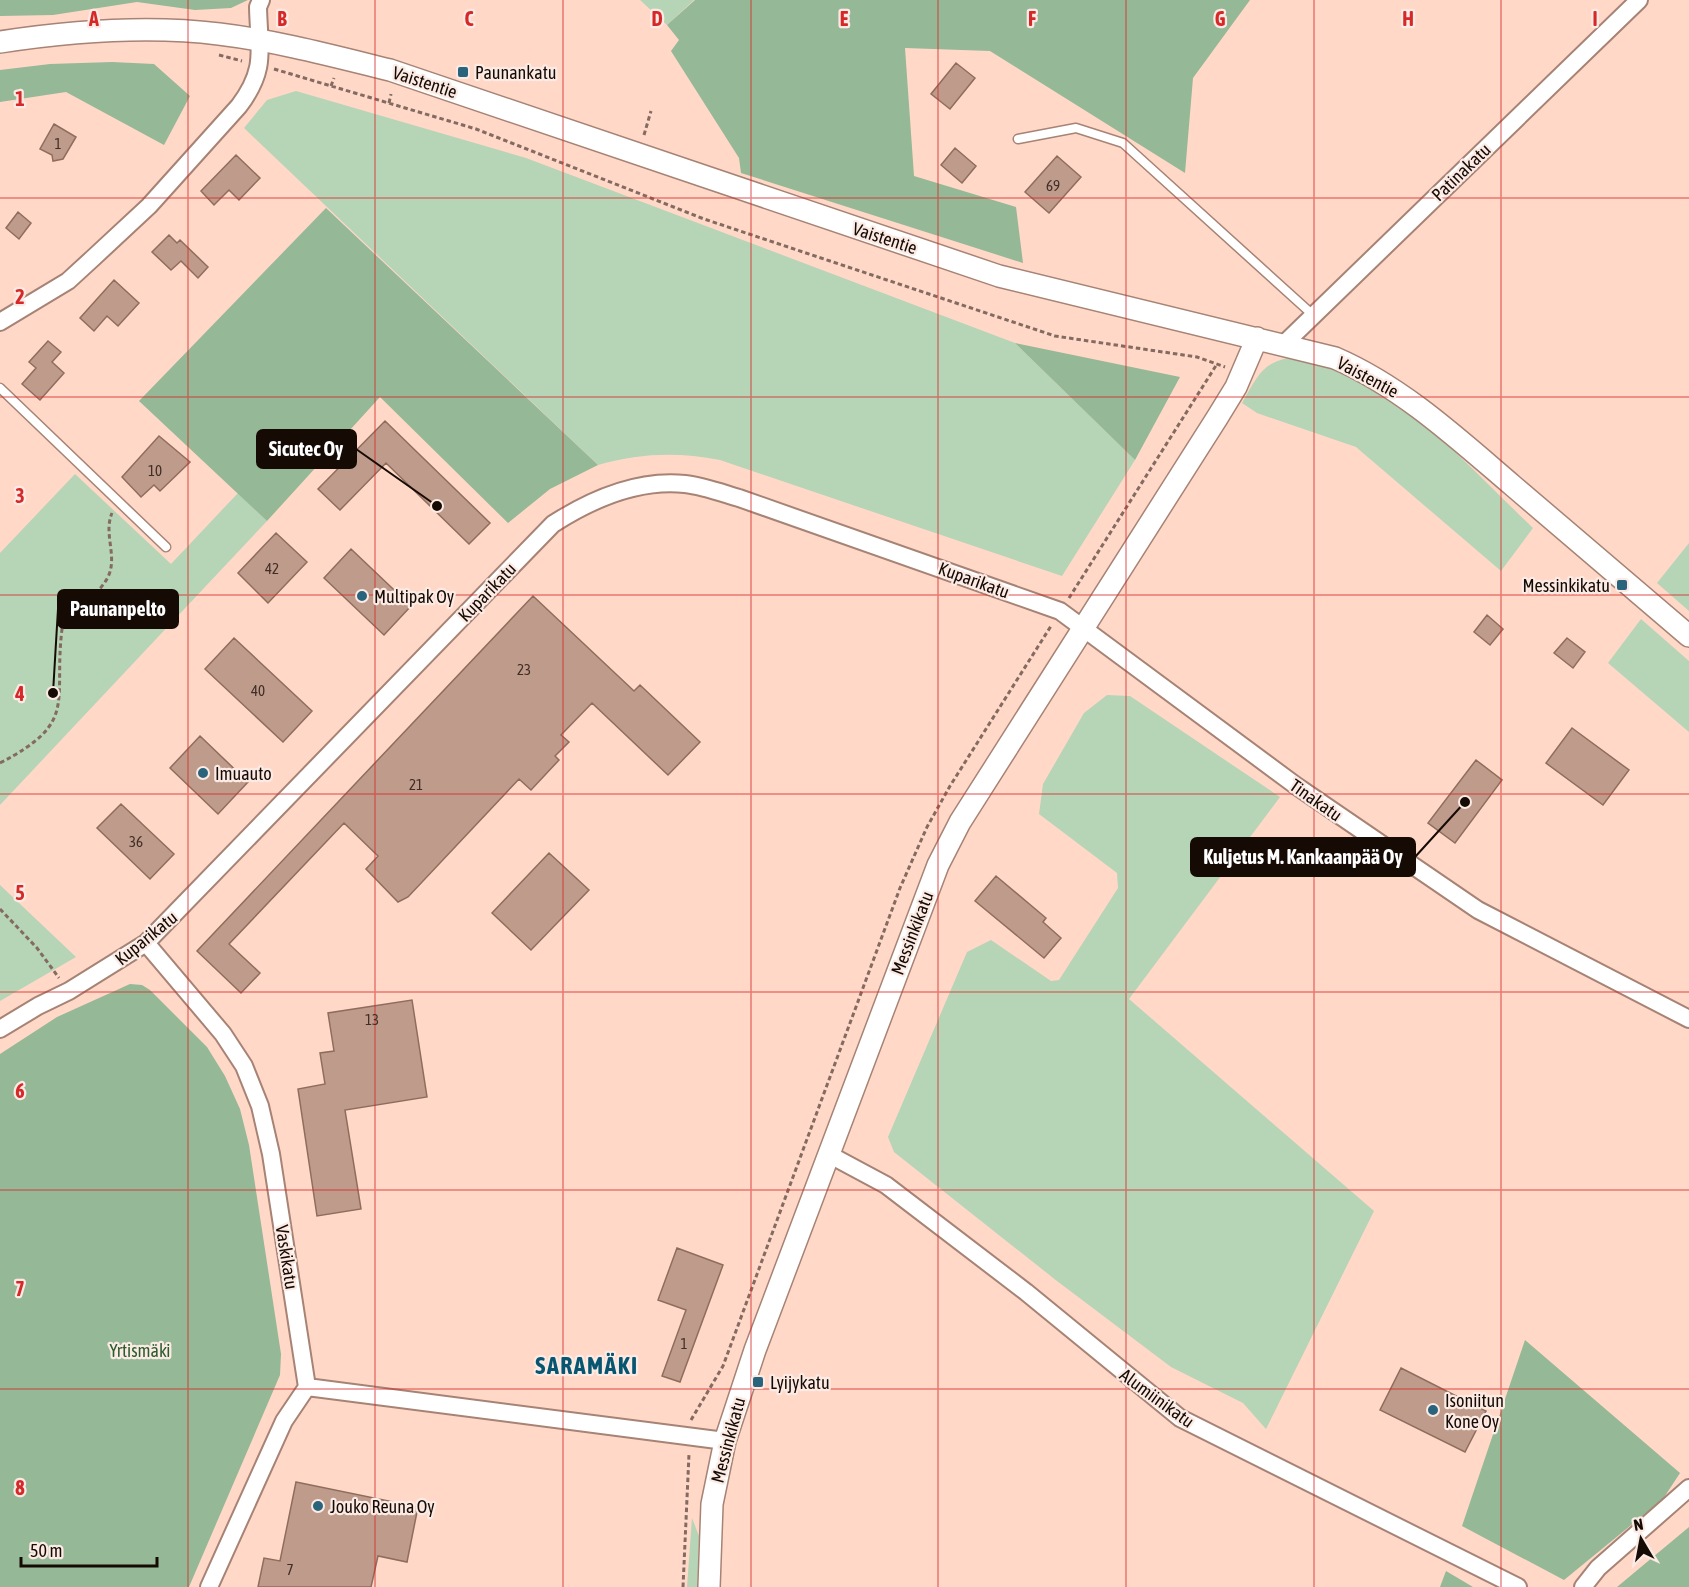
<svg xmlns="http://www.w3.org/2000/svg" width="1689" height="1587" font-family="'Asap Condensed',sans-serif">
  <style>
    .green { fill: #b6d4b6 }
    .forest { fill: #95b896 }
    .building { fill: #bf9b8b; stroke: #8f6d5e; stroke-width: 1.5 }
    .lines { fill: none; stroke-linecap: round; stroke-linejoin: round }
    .service-casing { stroke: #a68374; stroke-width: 11 }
    .minor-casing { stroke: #a68374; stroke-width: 20 }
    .tertiary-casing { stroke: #a68374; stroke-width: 24 }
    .path { stroke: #836b61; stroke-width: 3; stroke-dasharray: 4.5 3; stroke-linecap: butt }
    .service { stroke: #fff; stroke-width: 8 }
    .minor { stroke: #fff; stroke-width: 16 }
    .tertiary { stroke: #fff; stroke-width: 21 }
    .grid { fill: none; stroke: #d62828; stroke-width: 1.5; stroke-opacity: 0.55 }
    .poi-dot { fill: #29637c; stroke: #fbebe4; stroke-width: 2 }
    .labels { text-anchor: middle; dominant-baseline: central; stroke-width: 4.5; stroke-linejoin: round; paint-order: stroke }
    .number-label { font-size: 15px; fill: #402e26 }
    .poi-label { font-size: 18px; fill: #160a05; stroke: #fbebe4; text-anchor: start }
    .street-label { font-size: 18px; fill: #160a05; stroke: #fbebe4 }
    .park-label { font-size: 18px; fill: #2a5c2e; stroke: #fbebe4 }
    .district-label { font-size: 24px; font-weight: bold; letter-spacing: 1.5px; fill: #075570; stroke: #fbebe4 }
    .grid-label { font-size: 20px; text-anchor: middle; font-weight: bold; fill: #d62828; stroke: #fbebe4; stroke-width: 4.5; stroke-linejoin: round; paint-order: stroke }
    .leader { fill: none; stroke: #160a05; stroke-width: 2 }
    .callout-dot { fill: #160a05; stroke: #fbebe4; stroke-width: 2 }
    .callout { fill: #160a05; stroke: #160a05; stroke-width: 2 }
    .callout-label { font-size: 20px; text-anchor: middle; font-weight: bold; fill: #fff }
  </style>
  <rect width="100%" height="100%" fill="#ffd8c8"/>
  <path class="green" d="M640,0h54l-27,25z
    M296,91l230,67 489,185 120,117 -73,116 -342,-116c-42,-8 -80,-7 -122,5l-354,-337 23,-28z
    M1295,357c101,24 166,102 238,171l-32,43 -145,-124 -99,-34 -15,-10c16,-27 20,-42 53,-46z
    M75,474l96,90 67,-71 29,28 -267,284v-252z
    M1689,543v68l-32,-28z
    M1641,619l48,42v71l-81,-69z
    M1107,695l23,1 150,101 -151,202 245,212 -108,218 -23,-26 -72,-36 -114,-86 -163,-129 -6,-15 79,-185 24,-12 60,41 8,-1 59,-92 -1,-15 -78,-59 4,-30 41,-71z
    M0,885l76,72 -76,44z
    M692,1518l7,18 -2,51h-10z"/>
  <path class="forest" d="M0,0h248l-17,8 -36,2 -58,-8 -84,13 -53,1z
    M695,0h555l-57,78 -8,95 -195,-122 -85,-3 9,128 102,31 7,56 -282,-90 -2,-15 -68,-107 8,-11 -12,-15z
    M112,62l42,2 36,32 -26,49 -98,-53 -66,10v-32l50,-6z
    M326,208l272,257 -48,24 -42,34 -128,-126 -113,124 -128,-120z
    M1015,343l165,34 -45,83z
    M130,984l12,1 8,5 57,57 18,29 15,33 9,36 32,209 -1,21 -91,212h-189v-533l57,-37z
    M1525,1340l155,133 -17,26 -99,81 -102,-54z
    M1689,1527v60h-72z
    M1446,1571l27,16h-33z"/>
  <path class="building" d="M956,63l19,15 -25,31 -19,-15z
    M54,124l22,13 -13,22 -10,2 -1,-6 -12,-6z
    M955,148l21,18 -14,17 -21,-18z
    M236,155l24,23 -21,22 -10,-10 -15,15 -13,-14z
    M1057,156l24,21 -32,36 -24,-21z
    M18,212l13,11 -12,16 -13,-11z
    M169,235l8,8 3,-3 28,27 -10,11 -17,-17 -10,9 -19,-18z
    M114,280l25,23 -21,23 -11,-10 -13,15 -14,-13z
    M48,341l13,11 -9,10 12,11 -24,27 -18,-16 14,-16 -7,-6z
    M385,421l105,102 -21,21 -83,-81 -46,47 -22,-21z
    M159,436l31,26 -30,29 -6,-6 -13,12 -19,-20z
    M276,533l31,29 -39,41 -30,-30z
    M351,549l60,57 -27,29 -60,-57z
    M533,596l101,95 6,-6 60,57 -32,33 -76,-72 -31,32 8,7 -14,14 4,4 -28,30 -12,-11 -111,118 -10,5 -32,-33 12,-13 -34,-33 -115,121 31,29 -19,20 -44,-42z
    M1487,615l16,14 -13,16 -16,-13z
    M234,638l78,73 -29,31 -78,-73z
    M1567,638l18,14 -12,16 -19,-15z
    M1572,728l57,42 -26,35 -57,-42z
    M200,736l48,46 -30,32 -48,-46z
    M1476,760l26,20 -47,63 -27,-20z
    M121,804l53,50 -24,25 -53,-51z
    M549,853l40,37 -58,60 -39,-37z
    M996,876l50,42 -3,4 18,16 -17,20 -69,-57z
    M412,1000l15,97 -82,13 16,99 -44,7 -19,-127 27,-5 -5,-31 14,-2 -6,-38z
    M677,1248l46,17 -43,117 -18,-6 24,-66 -28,-10z
    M1401,1368l85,43 -21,41 -85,-42z
    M296,1482l122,25 -11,55 -29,-6 -7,31h-113l6,-29 16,3z"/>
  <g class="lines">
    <g class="service-casing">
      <path id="service" d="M1018,139l58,-11 47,15 190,172
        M0,388l166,159"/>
    </g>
    <g class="minor-casing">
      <path id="minor" d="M0,322l68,-41 24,-22 57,-53 90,-100c28,-37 20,-56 19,-99l3,-7
        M1284,344l355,-344
        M146,943l77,91 21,32 16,40 11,48 36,233 -23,34 -75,166
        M0,1029l38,-23 31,-15 77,-48 407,-419c39,-25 85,-45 132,-40 18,2 37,9 54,14l321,113 235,174 183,125 211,109
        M830,1155l56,30 140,107 154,126 338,169
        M307,1387l418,54
        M1583,1587l15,-19 91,-80"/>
    </g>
    <g class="tertiary-casing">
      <path id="tertiary" d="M0,42c72,-11 147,-17 219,-8 58,7 114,22 171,36l609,206 336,82c67,29 122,80 177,127 59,50 118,100 177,151
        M709,1587l3,-83 13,-63 30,-91 183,-485 22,-43 257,-404 19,-31 21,-49"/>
    </g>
    <path class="path" d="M219,55l23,6
      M274,69l202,60 228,90 351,117 142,21 28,10
      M331,86l3,-8
      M389,103l2,-9
      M644,135l7,-24
      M1069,598l148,-234
      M0,763c79,-41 53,-60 62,-134 11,-21 35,-31 46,-52 10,-21 -5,-43 4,-64
      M0,909l37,39 22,30
      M691,1420l32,-54 177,-478 27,-61 23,-41 101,-160
      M683,1587l6,-133"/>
    <use href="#service" class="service"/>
    <use href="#minor" class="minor"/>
    <use href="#tertiary" class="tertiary"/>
  </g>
  <path class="grid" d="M188,0v1587M375,0v1587M563,0v1587M751,0v1587M938,0v1587M1126,0v1587M1314,0v1587M1501,0v1587M0,198h1689M0,397h1689M0,595h1689M0,794h1689M0,992h1689M0,1190h1689M0,1389h1689"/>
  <g class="poi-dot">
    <rect x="457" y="66" width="12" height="12" rx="3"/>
    <rect x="1616" y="579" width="12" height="12" rx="3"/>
    <circle cx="362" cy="596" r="6"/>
    <circle cx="203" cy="773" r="6"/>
    <rect x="752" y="1376" width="12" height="12" rx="3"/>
    <circle cx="1433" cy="1410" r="6"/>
    <circle cx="318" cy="1506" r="6"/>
  </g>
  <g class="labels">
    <g class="number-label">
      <text x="58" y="143">1</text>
      <text x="1053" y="185">69</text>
      <text x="155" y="470">10</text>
      <text x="272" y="568">42</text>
      <text x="524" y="669">23</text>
      <text x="258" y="690">40</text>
      <text x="416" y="784">21</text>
      <text x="136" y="841">36</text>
      <text x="372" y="1019">13</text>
      <text x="684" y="1343">1</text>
      <text x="290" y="1569">7</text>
    </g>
    <g class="poi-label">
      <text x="475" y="72">Paunankatu</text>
      <text x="1610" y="585" text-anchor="end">Messinkikatu</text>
      <text x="374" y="596">Multipak Oy</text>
      <text x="215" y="773">Imuauto</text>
      <text x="770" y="1382">Lyijykatu</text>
      <text x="1445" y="1400">Isoniitun<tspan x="1445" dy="21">Kone Oy</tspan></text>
      <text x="330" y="1506">Jouko Reuna Oy</text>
    </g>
    <g class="street-label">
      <text transform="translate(425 82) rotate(18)">Vaistentie</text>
      <text transform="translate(1461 172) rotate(-44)">Patinakatu</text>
      <text transform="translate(885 238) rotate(18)">Vaistentie</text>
      <text transform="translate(1368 377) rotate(28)">Vaistentie</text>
      <text transform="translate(974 580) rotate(20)">Kuparikatu</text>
      <text transform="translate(487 592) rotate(-46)">Kuparikatu</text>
      <text transform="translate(1316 800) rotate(35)">Tinakatu</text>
      <text transform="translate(912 933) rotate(-69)">Messinkikatu</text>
      <text transform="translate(146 938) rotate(-39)">Kuparikatu</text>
      <text transform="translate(287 1257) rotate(81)">Vaskikatu</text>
      <text transform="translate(1157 1398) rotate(36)">Alumiinikatu</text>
      <text transform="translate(728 1440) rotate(-75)">Messinkikatu</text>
    </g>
    <g class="park-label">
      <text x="140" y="1350">Yrtismäki</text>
    </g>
    <g class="district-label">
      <text x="587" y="1365">SARAMÄKI</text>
    </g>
  </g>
  <g class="grid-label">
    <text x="94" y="26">A</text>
    <text x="282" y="26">B</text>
    <text x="469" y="26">C</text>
    <text x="657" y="26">D</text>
    <text x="844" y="26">E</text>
    <text x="1032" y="26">F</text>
    <text x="1220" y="26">G</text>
    <text x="1408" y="26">H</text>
    <text x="1595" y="26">I</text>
    <text x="20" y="106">1</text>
    <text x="20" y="304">2</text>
    <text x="20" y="503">3</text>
    <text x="20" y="701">4</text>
    <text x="20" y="900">5</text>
    <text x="20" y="1098">6</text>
    <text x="20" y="1296">7</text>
    <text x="20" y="1495">8</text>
  </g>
  <path class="leader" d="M437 506L356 449M53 693L58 609M1465 802L1415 857"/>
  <g class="callout-dot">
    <circle cx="437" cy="506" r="6"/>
    <circle cx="53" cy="693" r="6"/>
    <circle cx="1465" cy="802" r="6"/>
  </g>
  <g class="callout">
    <rect x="257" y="430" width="99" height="38" rx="6"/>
    <rect x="58" y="590" width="120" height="38" rx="6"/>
    <rect x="1191" y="838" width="224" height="38" rx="6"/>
  </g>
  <g class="callout-label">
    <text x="306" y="456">Sicutec Oy</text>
    <text x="118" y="616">Paunanpelto</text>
    <text x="1303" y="864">Kuljetus M. Kankaanpää Oy</text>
  </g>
  <g transform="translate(1641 1539) rotate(350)" stroke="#fbebe4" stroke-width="4.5" paint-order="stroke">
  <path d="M0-4.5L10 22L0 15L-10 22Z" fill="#160a05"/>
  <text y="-9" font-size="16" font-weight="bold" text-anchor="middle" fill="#160a05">N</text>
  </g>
  <path d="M21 1557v9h136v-9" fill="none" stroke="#160a05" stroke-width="3"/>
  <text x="30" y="1557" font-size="18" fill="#160a05" stroke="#fbebe4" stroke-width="4.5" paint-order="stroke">50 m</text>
</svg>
